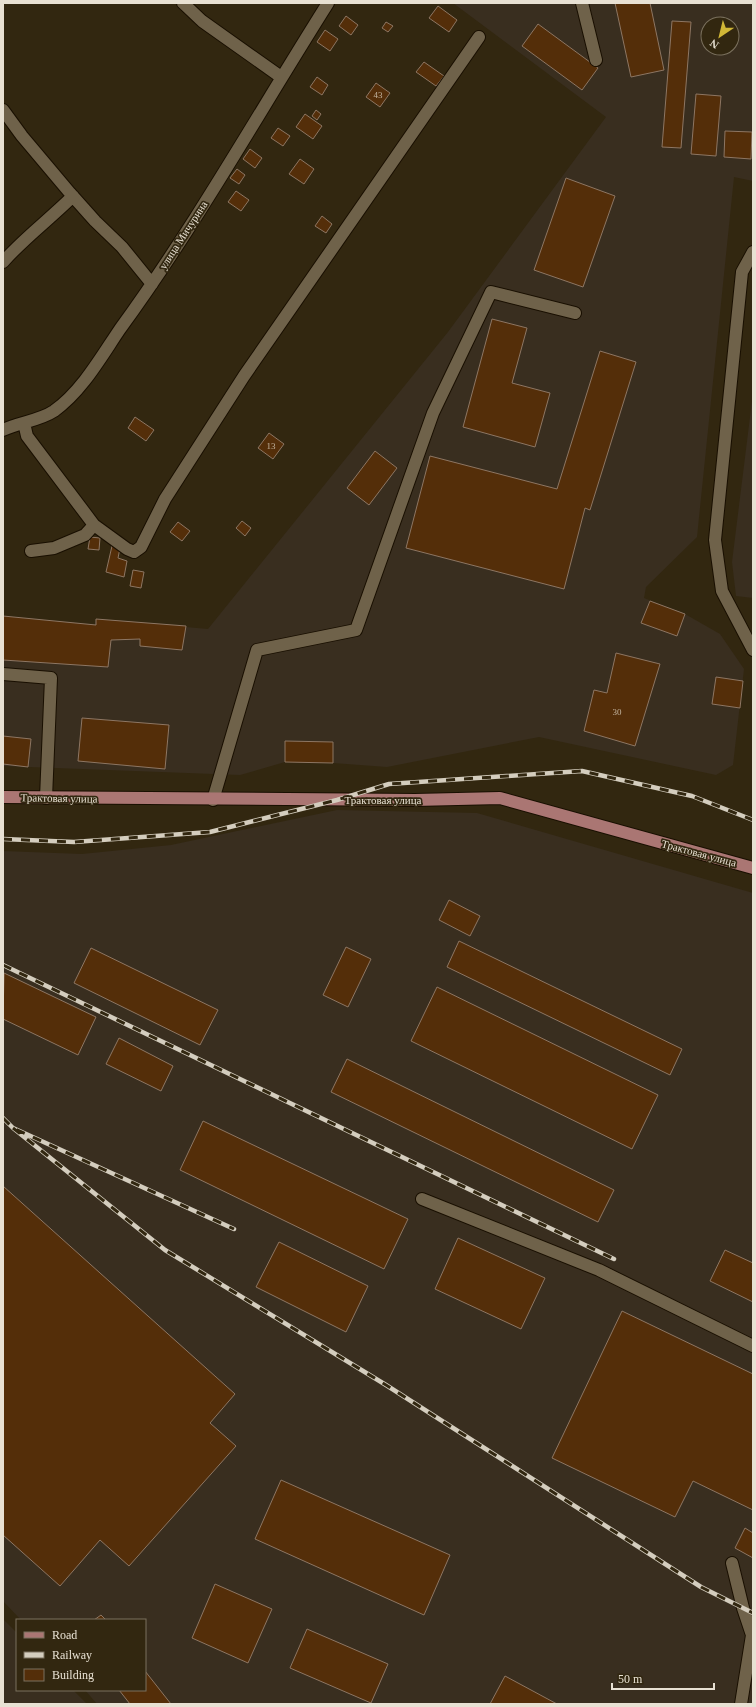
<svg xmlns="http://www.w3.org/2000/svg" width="756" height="1707" font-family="Georgia,serif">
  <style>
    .industrial { fill: #392e1f; fill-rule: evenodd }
    .building { fill: #542e09; stroke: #8d7663 }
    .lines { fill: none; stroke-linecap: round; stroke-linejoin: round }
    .minor-casing { stroke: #190f00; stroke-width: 14 }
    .major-casing { stroke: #190f00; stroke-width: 14 }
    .minor { stroke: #6f624a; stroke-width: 12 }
    .major { stroke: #aa7673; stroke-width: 12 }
    .rail-casing { stroke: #d4cdbe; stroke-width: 4.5 }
    .rail { stroke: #322710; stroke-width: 3; stroke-dasharray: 9; stroke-linecap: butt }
    .labels { text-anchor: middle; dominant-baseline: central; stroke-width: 3.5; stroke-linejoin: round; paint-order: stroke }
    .number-label { font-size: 9px; fill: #c3b4a0 }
    .street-label { font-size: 11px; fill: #e8e1d3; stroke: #322710 }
  </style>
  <rect width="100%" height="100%" fill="#322710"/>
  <path class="industrial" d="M453,3h300v178l-19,-4 -37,360 -51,50 -2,11 41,16 35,20 24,35 -11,96 -17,10 -177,-38 -152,30 -54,-4 -48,-1 -45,13 -237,-9v-150l92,9 1,-6 112,10 240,-297 158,-215zM708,24h24v24h-24z
    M753,393v205l-17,-2 -4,-34z
    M337,810l140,3 276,80v811h-656l-12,-14h60v-70h-124l-18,-19v-750l79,3 89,-9z
    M3,1619l14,14v57h56l14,14h-84z"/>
  <path class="building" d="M615,3h35l14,67 -33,7z
    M438,6l19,14 -8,12 -20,-14z
    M346,16l12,9 -7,10 -12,-9z
    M672,21l19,1 -10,126 -19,-1z
    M386,22l7,4 -5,6 -6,-4z
    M538,24l60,44 -16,22 -60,-44z
    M325,30l13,9 -8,12 -13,-9z
    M424,62l20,14 -8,10 -20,-14z
    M317,77l11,8 -6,10 -12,-8z
    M376,83l14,10 -10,14 -14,-10z
    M696,94l25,2 -5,60 -25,-2z
    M316,110l5,4 -4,6 -5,-4z
    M305,114l17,12 -9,13 -17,-12z
    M278,128l12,8 -7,10 -12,-8z
    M725,131l27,1 -1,27 -27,-2z
    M250,149l12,9 -7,10 -12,-9z
    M300,159l14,10 -10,15 -15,-10z
    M237,169l8,6 -6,9 -9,-6z
    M566,178l49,18 -32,91 -49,-17z
    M236,191l13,9 -8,11 -13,-9z
    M322,216l10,8 -6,9 -11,-7z
    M492,319l35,9 -15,55 38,10 -15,54 -72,-20z
    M600,351l36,11 -46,148 -5,-2 -21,81 -158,-41 24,-92 127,33z
    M135,417l19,13 -8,11 -18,-13z
    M269,433l15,11 -11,15 -15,-11z
    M375,451l22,17 -28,37 -22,-17z
    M242,521l9,7 -6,8 -9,-8z
    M178,522l12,9 -8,10 -12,-9z
    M90,537l10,1 -1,12 -11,-1z
    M112,546l8,2 -2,10 9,3 -3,16 -18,-5z
    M133,570l11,2 -3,16 -11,-2z
    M650,601l35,13 -8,22 -36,-13z
    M3,616l93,9v-6l90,7 -4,24 -42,-4v-7l-29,1 -3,27 -105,-7z
    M616,653l44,11 -25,82 -51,-15 10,-41 13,3z
    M716,677l27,4 -3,27 -28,-4z
    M82,718l87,7 -4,44 -87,-8z
    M3,736l28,3 -3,28 -25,-3z
    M285,741l48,1v21l-48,-1z
    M449,900l31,16 -10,20 -31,-16z
    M459,941l223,108 -12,26 -223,-108z
    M346,947l25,12 -23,48 -25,-12z
    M91,948l127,62 -18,35 -126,-62z
    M4,973l92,44 -18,38 -75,-36z
    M437,987l221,108 -26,54 -221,-108z
    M119,1038l54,28 -12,25 -55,-27z
    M347,1059l267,131 -16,32 -267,-130z
    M203,1121l205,98 -24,50 -204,-99z
    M3,1186l232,208 -25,29 26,23 -107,120 -29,-26 -40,46 -57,-51z
    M458,1238l87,40 -24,51 -86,-40z
    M279,1242l89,44 -22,46 -90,-45z
    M725,1250l28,13v39l-43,-21z
    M622,1311l131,63v136l-60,-29 -18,36 -123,-59z
    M281,1480l169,75 -26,60 -169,-76z
    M745,1528l8,5v25l-18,-10z
    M215,1584l57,25 -24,54 -56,-25z
    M101,1615l5,5h-12z
    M307,1629l81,35 -17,39 -81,-35z
    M145,1671l26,33h-41l-11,-14h26z
    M505,1676l52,28h-67z"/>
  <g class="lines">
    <g class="minor-casing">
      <path id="minor" d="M183,3l19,18 79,56
        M582,3l14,57
        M3,110l19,26 48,57 25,28 27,26 30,37
        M753,252l-11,20 -27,268 7,51 31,59
        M3,262c21,-24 47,-43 70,-66
        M24,423l3,13 67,89 33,24 7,3 7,-5 24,-48 79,-123 235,-339
        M3,430c16,-8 36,-9 51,-19 28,-20 47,-54 66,-82 76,-104 139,-217 208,-326
        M31,551l23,-3 31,-13 9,-10
        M3,674l48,4 -5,120
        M213,800l44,-150 99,-20 77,-217 58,-121 84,21
        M422,1199l177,71 154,76
        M732,1563l11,45 9,27 -11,69"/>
    </g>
    <g class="major-casing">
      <path id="major" d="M3,797l412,3 85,-2 253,70"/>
    </g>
    <use href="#minor" class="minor"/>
    <use href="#major" class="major"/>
    <g class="rail-casing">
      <path id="rail" d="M3,839l71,3 136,-10 127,-32 52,-16 193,-13 110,25 61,24
        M3,965l611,294
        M3,1118l10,10 221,101
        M13,1128l152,122 221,135 315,202 52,26"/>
    </g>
    <use href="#rail" class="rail"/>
  </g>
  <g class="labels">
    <g class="number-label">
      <text x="378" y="95">43</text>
      <text x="271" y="446">13</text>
      <text x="617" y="712">30</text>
    </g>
    <g class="street-label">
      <text transform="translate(183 235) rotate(-57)">улица Мичурина</text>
      <text transform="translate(59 798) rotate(1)">Трактовая улица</text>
      <text x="383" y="800">Трактовая улица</text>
      <text transform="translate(699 853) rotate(15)">Трактовая улица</text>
    </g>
  </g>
  <rect width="756" height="1707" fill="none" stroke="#e8e1d3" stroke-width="8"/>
  <rect x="16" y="1619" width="130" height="72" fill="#322710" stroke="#7b715e"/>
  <rect x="24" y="1632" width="20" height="6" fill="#aa7673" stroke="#7b715e"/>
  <text x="52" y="1639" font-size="12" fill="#e8e1d3">Road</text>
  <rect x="24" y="1652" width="20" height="6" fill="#d4cdbe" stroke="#7b715e"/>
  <text x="52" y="1659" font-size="12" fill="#e8e1d3">Railway</text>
  <rect x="24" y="1669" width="20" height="12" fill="#542e09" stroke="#7b715e"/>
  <text x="52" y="1679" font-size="12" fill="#e8e1d3">Building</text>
  <g transform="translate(720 36) rotate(215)"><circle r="19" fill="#322710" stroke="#7b715e"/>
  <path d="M0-3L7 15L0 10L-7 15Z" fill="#d1b736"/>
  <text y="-6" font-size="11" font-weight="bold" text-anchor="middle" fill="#e8e1d3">N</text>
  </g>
  <path d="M612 1683v6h102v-6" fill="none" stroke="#e8e1d3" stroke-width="2"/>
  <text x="618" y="1683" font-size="12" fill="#e8e1d3" stroke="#322710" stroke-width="3" paint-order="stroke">50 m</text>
</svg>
